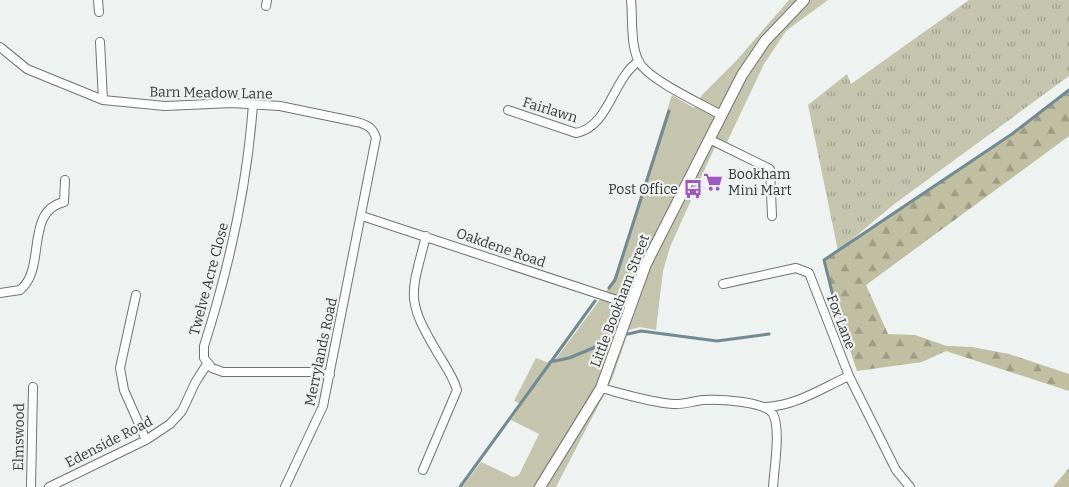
<svg xmlns="http://www.w3.org/2000/svg" width="1069" height="487" font-family="Bitter,serif">
  <style>
    .grass { fill: url(#grass-tufts) }
    .forest { fill: url(#forest-firs) }
    .park { fill: #c5c4ad }
    .lines { fill: none; stroke-linecap: round; stroke-linejoin: round }
    .stream { stroke: #728a93; stroke-width: 3 }
    .minor-casing { stroke: #717473; stroke-width: 10 }
    .tertiary-casing { stroke: #717473; stroke-width: 12 }
    .minor { stroke: #fff; stroke-width: 8 }
    .tertiary { stroke: #fff; stroke-width: 10 }
    .labels { text-anchor: middle; dominant-baseline: central; stroke-width: 4.5; stroke-linejoin: round; paint-order: stroke }
    .street-label { font-size: 14px; fill: #363837; stroke: #eef2f0 }
    .poi-label { font-size: 14px; fill: #363837; stroke: #eef2f0; text-anchor: start }
  </style>
  <defs>
    <pattern id="grass-tufts" width="24" height="20" patternUnits="userSpaceOnUse" patternTransform="scale(1.25)"><rect width="24" height="20" fill="#c5c4ad"/><path d="M3 7l-1-3M5 7V3M7 7l1-3M15 17l-1-3M17 17v-4M19 17l1-3" fill="none" stroke="#a1a08e"/></pattern>
    <pattern id="forest-firs" width="22" height="20" patternUnits="userSpaceOnUse" patternTransform="scale(1.25)"><rect width="22" height="20" fill="#c1bfa1"/><path d="M5 1l3.5 6h-7zM16 11l3.5 6h-7z" fill="#9e9c84"/></pattern>
  </defs>
  <rect width="100%" height="100%" fill="#eef2f0"/>
  <path class="grass" d="M969,0h100v76l-176,129 -55,46 -30,-146 39,-31 4,10z"/>
  <path class="forest" d="M1069,90v46l-203,149 22,49 27,1 32,11 25,1 37,7 60,20v17l-123,-40 -24,11 -65,9 -21,-63 -12,-48 188,-126z
    M1069,468v19h-16z"/>
  <path class="park" d="M789,0h39l-42,31 -22,33 -37,78 -9,-2 -48,107 -7,24 -7,59 -16,-3 -11,3 -17,49 -56,108h-94l19,-25 32,15 6,-2 20,-41 -28,-14 11,-16 -8,-3 22,-43 16,6 55,-74 8,-14 57,-181 22,13 8,-13 34,-34z"/>
  <g class="lines">
    <path class="stream" d="M609,288l6,-8 54,-169
      M836,308l-12,-48 188,-126 57,-44
      M628,334l13,-3 76,10 52,-7
      M550,362l19,-4 41,-17
      M460,487l135,-186"/>
    <g class="minor-casing">
      <path id="minor" d="M98,0l1,12
        M631,0c2,18 -1,45 8,62 10,18 63,42 82,53
        M266,6l1,-6
        M100,42l3,58
        M0,47l27,22 76,31 62,6 67,-3 48,3 77,16c11,3 16,6 19,16l-53,268 -38,81
        M253,104c-6,83 -24,164 -49,242v12l8,10 11,4h93l14,3
        M508,110l68,23c34,-7 36,-54 63,-72
        M709,139l61,30 2,47
        M362,216l270,89
        M723,284l73,-16 13,5 40,103c-27,12 -55,31 -85,31
        M0,293l20,-3c27,-21 4,-79 44,-88l1,-22
        M136,295l-16,73 4,22 22,50
        M849,376l47,94 14,17
        M601,388c23,6 48,14 72,16 10,1 20,-3 30,-4 15,-1 62,1 70,14 8,15 1,56 0,73
        M423,470l34,-80c-4,-14 -13,-26 -20,-38 -32,-54 -26,-57 -11,-116
        M31,487l2,-100
        M49,487l97,-47 24,-16 12,-13 13,-28 12,-19"/>
    </g>
    <g class="tertiary-casing">
      <path id="tertiary" d="M540,487l61,-99 45,-124 96,-189 23,-34 39,-41"/>
    </g>
    <use href="#minor" class="minor"/>
    <use href="#tertiary" class="tertiary"/>
  </g>
  <defs>
    <g id="supermarket-bare" transform="scale(1.5)"><path d="M-6-5.5h2.5l.6 2H6L4.5 2H-2.5L-4.4-4H-6ZM-1.5 3.2a1.3 1.3 0 1 0 .1 0ZM3 3.2a1.3 1.3 0 1 0 .1 0Z" fill="#a156c8" stroke="#eef2f0" stroke-width="2.5" paint-order="stroke"/></g>
    <g id="bus-bare" transform="scale(1.5)"><path d="M-5-6H5V4H4V6H2V4H-2V6H-4V4H-5ZM-3.5-4V0h7V-4ZM-3.5 1.2v1.5H-2V1.2ZM2 1.2v1.5H3.5V1.2Z" fill="#a156c8" stroke="#eef2f0" stroke-width="2.5" paint-order="stroke"/></g>
  </defs>
  <g fill-rule="evenodd">
    <use href="#supermarket-bare" x="713" y="182"/>
    <use href="#bus-bare" x="693" y="189"/>
  </g>
  <g class="labels">
    <g class="street-label">
      <text transform="translate(211 93) rotate(1)">Barn Meadow Lane</text>
      <text transform="translate(550 110) rotate(17)">Fairlawn</text>
      <text transform="translate(501 248) rotate(19)">Oakdene Road</text>
      <text transform="translate(209 279) rotate(-75)">Twelve Acre Close</text>
      <text transform="translate(620 301) rotate(-69)">Little Bookham Street</text>
      <text transform="translate(841 322) rotate(69)">Fox Lane</text>
      <text transform="translate(321 352) rotate(-78)">Merrylands Road</text>
      <text transform="translate(19 437) rotate(-89)">Elmswood</text>
      <text transform="translate(109 442) rotate(-27)">Edenside Road</text>
    </g>
    <g class="poi-label">
      <text x="728" y="174">Bookham<tspan x="728" dy="16">Mini Mart</tspan></text>
      <text x="678" y="189" text-anchor="end">Post Office</text>
    </g>
  </g>
</svg>
